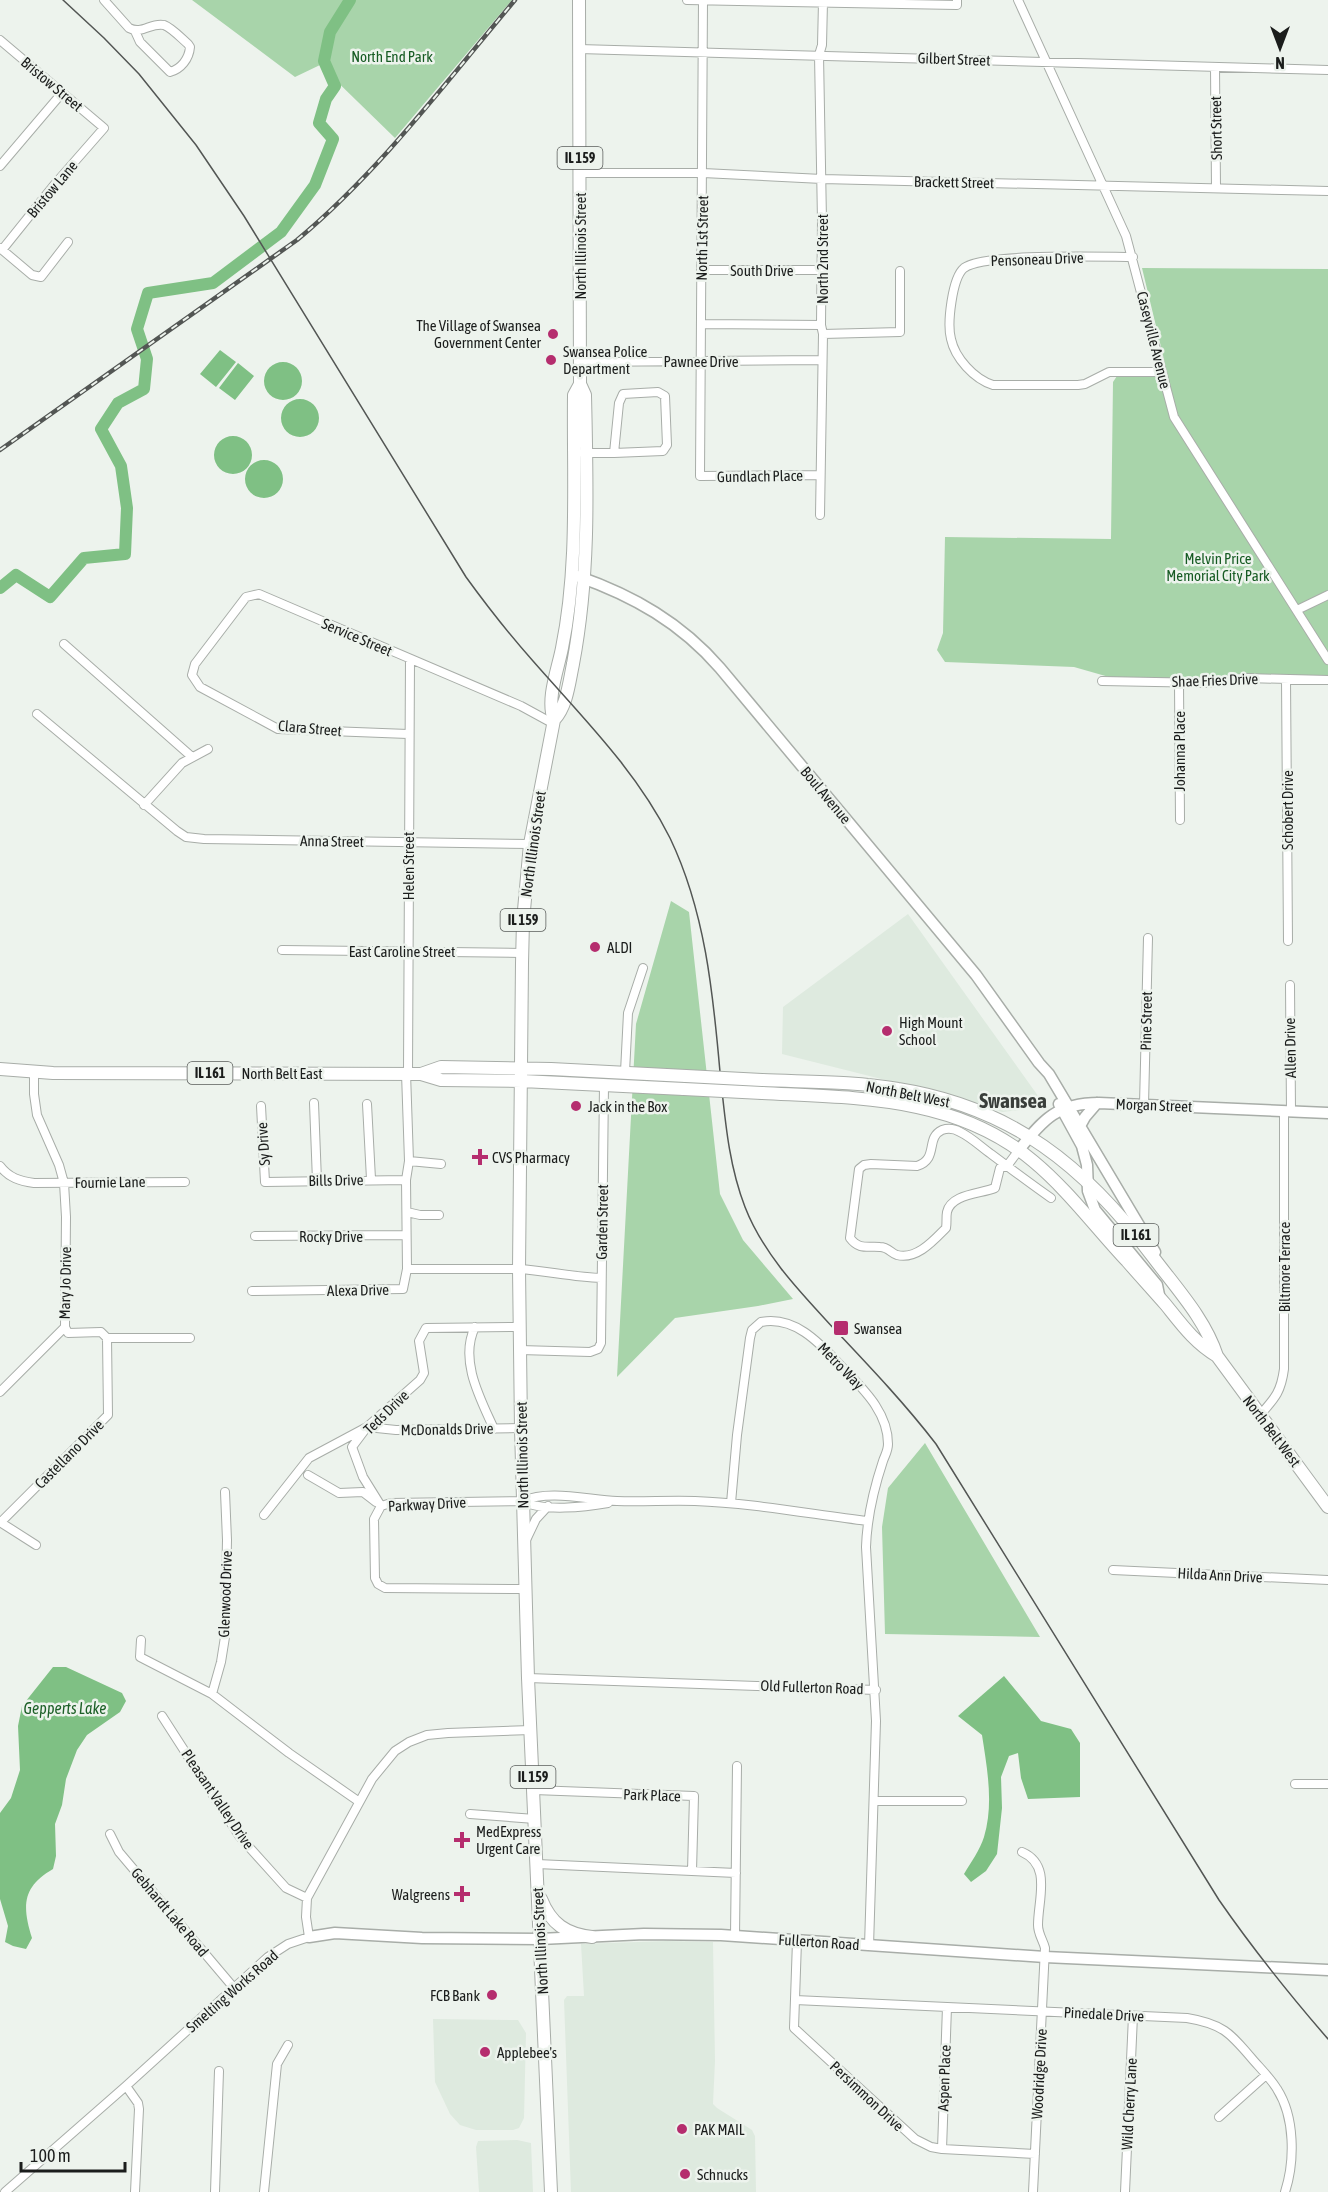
<svg xmlns="http://www.w3.org/2000/svg" width="1328" height="2192" font-family="'Asap Condensed',sans-serif">
  <style>
    .built { fill: #deeadf }
    .green { fill: #a8d4aa }
    .water { fill: #7fc084 }
    .lines { fill: none; stroke-linecap: round; stroke-linejoin: round }
    .river { stroke: #7fc084; stroke-width: 12 }
    .minor-casing { stroke: #a8ada8; stroke-width: 10 }
    .tertiary-casing { stroke: #a8ada8; stroke-width: 13 }
    .primary-casing { stroke: #a8ada8; stroke-width: 14 }
    .minor { stroke: #fff; stroke-width: 8 }
    .tertiary { stroke: #fff; stroke-width: 10 }
    .primary { stroke: #fff; stroke-width: 12 }
    .tram { stroke: #535654; stroke-width: 1.5 }
    .rail-casing { stroke: #535654; stroke-width: 4.5 }
    .rail { stroke: #edf3ed; stroke-width: 2; stroke-dasharray: 7; stroke-linecap: butt }
    .primary-bridge-casing { stroke: #a8ada8; stroke-width: 14; stroke-linecap: butt }
    .primary-bridge { stroke: #fff; stroke-width: 12 }
    .poi-dot { fill: #b52d6e; stroke: #edf3ed; stroke-width: 2 }
    .labels { text-anchor: middle; dominant-baseline: central; stroke-width: 5; stroke-linejoin: round; paint-order: stroke }
    .shield { fill: #edf3ed; stroke: #5a5d5b; stroke-width: 1.5 }
    .shield-label { font-size: 14px; font-weight: bold; fill: #1b1d1c }
    .park-label { font-size: 15px; fill: #165b23; stroke: #edf3ed }
    .street-label { font-size: 15px; fill: #1b1d1c; stroke: #edf3ed }
    .poi-label { font-size: 15px; fill: #1b1d1c; stroke: #edf3ed; text-anchor: start }
    .water-label { font-size: 16px; font-style: italic; fill: #1d6028; stroke: #edf3ed }
    .district-label { font-size: 21px; font-weight: bold; fill: #393e3a; stroke: #edf3ed }
  </style>
  <rect width="100%" height="100%" fill="#edf3ed"/>
  <path class="built" d="M908,914l138,193 -44,5 -45,-14 -175,-44 1,-47z
    M667,1941l46,1 2,119 -2,43 4,4 35,22 3,6 1,56h-185l-7,-192 3,-4h17l-3,-52z
    M433,2019l85,1 8,13 -2,85 -5,10 -6,2h-37l-16,-5 -10,-11 -15,-32z
    M517,2140l14,3 2,49h-54l-3,-45 2,-6z"/>
  <path class="green" d="M192,0h320l-117,138 -75,-73 -25,12z
    M1142,268l186,1v407l-108,4 -85,-1 -26,-2 -35,-10 -129,-5 -8,-12 6,-17 2,-96 166,2 2,-157 4,-6h51z
    M671,901l18,11 31,282 23,46 50,59 -35,7 -83,12 -58,59 19,-353z
    M925,1443l115,194 -155,-3 -3,-107 6,-39z"/>
  <path class="water" d="M220,350l16,12 -20,25 -16,-13z
    M264 381a19 19 0 1 1 38 0a19 19 0 1 1-38 0Z
    M238,363l16,13 -19,24 -16,-12z
    M281 418a19 19 0 1 1 38 0a19 19 0 1 1-38 0Z
    M214 455a19 19 0 1 1 38 0a19 19 0 1 1-38 0Z
    M245 479a19 19 0 1 1 38 0a19 19 0 1 1-38 0Z
    M53,1667h13l56,26 4,8 -6,11 -33,23 -10,15 -11,29 -4,26 -7,19 1,32 -3,13c-31,18 -31,37 -21,69l-6,11 -13,-3 -8,-4 3,-16 -8,-27v-86l11,-15 9,-28 -2,-44 4,-20z
    M1004,1676l37,45 30,8 9,14v54l-52,2 -7,-21 -3,-25 -9,3 -8,21 1,31 -5,46 -11,17 -15,11 -7,-8c7,-12 16,-24 20,-37 10,-33 3,-69 -2,-102l-24,-19z"/>
  <g class="lines">
    <path class="river" d="M0,588l16,-13 34,22 34,-39 41,-4 2,-46 -6,-42 -20,-37 17,-26 26,-14 3,-30 -10,-30 11,-36 65,-10 68,-51 34,-47 18,-46 -14,-16 7,-24 9,-13 -11,-25 6,-29 20,-32"/>
    <g class="minor-casing">
      <path id="minor" d="M104,0l25,28c13,7 22,-6 35,-3 8,3 17,13 24,19l2,3c-1,12 -9,22 -20,25l-30,-30 -5,-11
        M687,0l270,5v-5
        M703,0l-3,476 120,-1
        M1018,0l108,236 48,181 154,243
        M0,40l104,88 -49,56 -53,66
        M579,49l749,21
        M1215,67l1,121
        M0,166l62,-73
        M580,173h123l119,6 506,12
        M0,248l32,27 9,2 27,-35
        M1133,257c-31,0 -150,-4 -169,11 -12,10 -17,56 -13,71 4,19 23,40 42,46h85l7,-1 24,-12h52
        M701,270h121
        M701,324l120,1
        M823,334l77,-2v-61
        M580,362l241,-2
        M658,392l7,4 2,49 -4,6 -49,2 5,-50 4,-9z
        M583,453h31
        M820,515l3,-181 -2,-9 1,-104 -3,-166 3,-10 1,-43
        M1297,610l31,-15
        M64,644l128,113
        M1286,679l2,262
        M1102,681l106,2 37,-5 83,2
        M1179,683l1,137
        M37,714l140,117 9,6 18,2 326,5
        M408,734l-130,-5 -78,-42 -8,-12 3,-11 51,-67 13,-3 262,112 33,18
        M144,805l38,-42 26,-14
        M282,950l240,3
        M1290,985l1,126
        M625,1072l3,-59 15,-45
        M406,1073l3,88 -3,19 1,89
        M408,1073l2,-414
        M314,1103l3,78
        M367,1104l4,75
        M1144,1105l4,-167
        M261,1106l4,76 141,-2
        M1019,1150l-12,16 -7,2 -5,20c-15,6 -44,6 -48,24 -1,5 0,11 -1,16 -12,12 -29,32 -49,27 -6,-2 -9,-8 -17,-8 -13,-1 -21,3 -30,-9l9,-69 5,-4 7,-1 46,2c22,-7 8,-28 25,-36 6,-2 13,-1 18,2 11,5 21,15 31,22 20,15 40,30 60,44
        M409,1161l32,3
        M0,1166c9,12 20,15 34,17l151,-1
        M407,1212l13,3h19
        M255,1236l151,-1
        M252,1291l151,-2 4,-20h112c28,2 54,8 82,9
        M65,1327l3,6 33,-1 6,6h83
        M475,1327c-16,33 5,71 19,102
        M520,1350l70,2 8,-3 3,-6 3,-258
        M0,1392l65,-65 1,-110 -2,-34 -5,-18 -22,-50 -3,-21v-22
        M1260,1415c15,-17 21,-23 24,-46v-258
        M308,1475l31,18 24,-1 13,10
        M523,1501c19,11 63,6 85,2
        M731,1503l6,-68 13,-97 2,-8 9,-8c36,-7 62,25 84,48 20,21 43,43 43,74 0,7 -3,11 -5,17 -9,27 -16,57 -17,86l10,174 -7,225
        M381,1506l-18,-29 -11,-30 15,-20 53,-47 4,-7 -5,-32 7,-13 93,-1
        M264,1515l45,-57 58,-31 29,3 125,-2
        M0,1522l36,23
        M1,1522l107,-107 -1,-77
        M526,1540l10,-21 12,-13
        M1113,1570l215,10
        M525,1589l-140,-1 -7,-4 -3,-6 -1,-59 7,-13 10,-3 132,-2c26,-12 66,-1 94,0 26,1 52,-1 78,0 57,2 115,13 172,20
        M141,1640l-1,17 72,37 77,59 69,48
        M528,1678l348,12
        M212,1694l9,-32 4,-25 2,-97 -2,-48
        M162,1716l78,121 46,51 21,10
        M1295,1784h33
        M534,1790l160,6 -2,75
        M874,1801h88
        M470,1814l65,5
        M110,1834l9,18 115,136
        M1022,1852c30,13 16,47 16,73 0,9 5,15 7,23l-12,244
        M537,1864l199,9
        M735,1936l2,-170
        M797,1941l-3,87 121,111 16,8 11,2 93,5
        M795,2000l392,18c37,6 44,16 67,43 8,9 17,18 23,28 18,28 18,72 8,103
        M126,2086l12,17 1,6 -4,83
        M1219,2117l47,-42
        M942,2149l5,-142
        M5,2192l121,-106 142,-129 20,-13 21,-7 -3,-20 1,-19 65,-119 23,-28 14,-9 18,-7 21,-2 83,-3
        M215,2192l4,-121
        M264,2192l13,-128 11,-19
        M1125,2192l8,-176"/>
    </g>
    <g class="tertiary-casing">
      <path id="tertiary" d="M577,576c57,20 104,47 143,92l256,307 63,88 10,11 106,178
        M1059,1104l23,42 5,19 1,26 7,19 62,75 2,10
        M1080,1126l5,-9 12,-14
        M1019,1150c24,-31 39,-47 80,-47l229,10
        M309,1937l26,-4 87,5 118,1 104,-5 77,1 324,22 283,13"/>
    </g>
    <g class="primary-casing">
      <path id="primary" d="M554,720c13,-14 15,-37 19,-56 17,-91 14,-177 12,-269l-5,-11 -1,-384
        M0,1069l53,4 368,1 20,6 81,1 162,8
        M421,1074l20,-7 110,2 135,7
        M762,1080c45,2 92,1 136,9 114,18 188,78 255,168 24,32 52,62 64,99l111,151
        M762,1093c95,5 194,3 271,68 35,29 63,67 94,100 13,15 26,29 39,44 16,20 29,38 51,51
        M541,1899c10,25 25,35 51,38
        M551,2192l-23,-514 -7,-250 -2,-159 3,-306 1,-42 7,-77 24,-124c-8,-21 4,-51 8,-72 17,-83 11,-169 12,-253l6,-11"/>
    </g>
    <use href="#minor" class="minor"/>
    <use href="#tertiary" class="tertiary"/>
    <use href="#primary" class="primary"/>
    <path class="tram" d="M63,0l41,38 35,36 57,71 48,71 222,361c21,29 43,57 67,84 49,56 103,109 137,177 35,73 43,154 50,234 5,45 8,91 25,135 19,49 58,88 93,126 34,36 68,72 98,111l283,456c34,49 70,94 109,139"/>
    <g class="rail-casing">
      <path id="rail" d="M0,450l297,-210c83,-69 149,-158 218,-240"/>
    </g>
    <use href="#rail" class="rail"/>
    <g class="primary-bridge-casing">
      <path id="primary-bridge" d="M686,1076l76,4
        M684,1089l78,4"/>
    </g>
    <use href="#primary-bridge" class="primary-bridge"/>
  </g>
  <g class="poi-dot">
    <circle cx="553" cy="334" r="6"/>
    <circle cx="551" cy="360" r="6"/>
    <circle cx="595" cy="947" r="6"/>
    <circle cx="887" cy="1031" r="6"/>
    <circle cx="576" cy="1106" r="6"/>
    <path d="M477 1148h6v6h6v6h-6v6h-6v-6h-6v-6h6z"/>
    <rect x="833" y="1320" width="16" height="16" rx="3"/>
    <path d="M459 1831h6v6h6v6h-6v6h-6v-6h-6v-6h6z"/>
    <path d="M459 1885h6v6h6v6h-6v6h-6v-6h-6v-6h6z"/>
    <circle cx="492" cy="1995" r="6"/>
    <circle cx="485" cy="2052" r="6"/>
    <circle cx="682" cy="2129" r="6"/>
    <circle cx="685" cy="2174" r="6"/>
  </g>
  <g class="labels">
    <g class="shield">
      <rect x="557.5" y="147" width="45" height="22" rx="4.5"/>
      <rect x="500.5" y="909" width="45" height="22" rx="4.5"/>
      <rect x="187.5" y="1062" width="45" height="22" rx="4.5"/>
      <rect x="1113.5" y="1224" width="45" height="22" rx="4.5"/>
      <rect x="510.5" y="1766" width="45" height="22" rx="4.5"/>
    </g>
    <g class="shield-label">
      <text x="580" y="158">IL 159</text>
      <text x="523" y="920">IL 159</text>
      <text x="210" y="1073">IL 161</text>
      <text x="1136" y="1235">IL 161</text>
      <text x="533" y="1777">IL 159</text>
    </g>
    <g class="park-label">
      <text x="392" y="56">North End Park</text>
      <text x="1218" y="558">Melvin Price<tspan x="1218" dy="17">Memorial City Park</tspan></text>
    </g>
    <g class="street-label">
      <text transform="translate(954 59) rotate(2)">Gilbert Street</text>
      <text transform="translate(52 84) rotate(40)">Bristow Street</text>
      <text transform="translate(1216 128) rotate(-91)">Short Street</text>
      <text transform="translate(954 182) rotate(1)">Brackett Street</text>
      <text transform="translate(52 189) rotate(-50)">Bristow Lane</text>
      <text transform="translate(702 238) rotate(-89)">North 1st Street</text>
      <text transform="translate(580 246) rotate(-90)">North Illinois Street</text>
      <text transform="translate(822 259) rotate(-90)">North 2nd Street</text>
      <text transform="translate(1037 259) rotate(-2)">Pensoneau Drive</text>
      <text x="762" y="270">South Drive</text>
      <text transform="translate(1154 340) rotate(76)">Caseyville Avenue</text>
      <text x="701" y="361">Pawnee Drive</text>
      <text transform="translate(760 476) rotate(-1)">Gundlach Place</text>
      <text transform="translate(357 637) rotate(23)">Service Street</text>
      <text transform="translate(1215 680) rotate(-2)">Shae Fries Drive</text>
      <text transform="translate(310 728) rotate(5)">Clara Street</text>
      <text transform="translate(1179 751) rotate(-90)">Johanna Place</text>
      <text transform="translate(826 795) rotate(50)">Boul Avenue</text>
      <text transform="translate(1287 810) rotate(-90)">Schobert Drive</text>
      <text transform="translate(332 841) rotate(1)">Anna Street</text>
      <text transform="translate(533 844) rotate(-82)">North Illinois Street</text>
      <text transform="translate(408 866) rotate(-90)">Helen Street</text>
      <text x="402" y="951">East Caroline Street</text>
      <text transform="translate(1146 1021) rotate(-89)">Pine Street</text>
      <text transform="translate(1290 1048) rotate(-91)">Allen Drive</text>
      <text x="282" y="1073">North Belt East</text>
      <text transform="translate(908 1094) rotate(11)">North Belt West</text>
      <text transform="translate(1154 1105) rotate(2)">Morgan Street</text>
      <text transform="translate(263 1144) rotate(-94)">Sy Drive</text>
      <text transform="translate(336 1180) rotate(-1)">Bills Drive</text>
      <text transform="translate(110 1182) rotate(-1)">Fournie Lane</text>
      <text transform="translate(602 1222) rotate(-89)">Garden Street</text>
      <text x="331" y="1236">Rocky Drive</text>
      <text transform="translate(1284 1267) rotate(-90)">Biltmore Terrace</text>
      <text transform="translate(65 1283) rotate(-89)">Mary Jo Drive</text>
      <text transform="translate(358 1290) rotate(-1)">Alexa Drive</text>
      <text transform="translate(841 1366) rotate(46)">Metro Way</text>
      <text transform="translate(386 1412) rotate(-44)">Teds Drive</text>
      <text transform="translate(447 1429) rotate(-1)">McDonalds Drive</text>
      <text transform="translate(1272 1431) rotate(53)">North Belt West</text>
      <text transform="translate(69 1454) rotate(-45)">Castellano Drive</text>
      <text transform="translate(522 1455) rotate(-91)">North Illinois Street</text>
      <text transform="translate(427 1504) rotate(-3)">Parkway Drive</text>
      <text transform="translate(1220 1575) rotate(3)">Hilda Ann Drive</text>
      <text transform="translate(225 1594) rotate(-88)">Glenwood Drive</text>
      <text transform="translate(812 1687) rotate(2)">Old Fullerton Road</text>
      <text transform="translate(652 1795) rotate(2)">Park Place</text>
      <text transform="translate(218 1799) rotate(56)">Pleasant Valley Drive</text>
      <text transform="translate(170 1912) rotate(50)">Gebhardt Lake Road</text>
      <text transform="translate(540 1941) rotate(-93)">North Illinois Street</text>
      <text transform="translate(819 1942) rotate(4)">Fullerton Road</text>
      <text transform="translate(232 1991) rotate(-41)">Smelting Works Road</text>
      <text transform="translate(1104 2014) rotate(3)">Pinedale Drive</text>
      <text transform="translate(1039 2074) rotate(-87)">Woodridge Drive</text>
      <text transform="translate(944 2078) rotate(-88)">Aspen Place</text>
      <text transform="translate(867 2096) rotate(43)">Persimmon Drive</text>
      <text transform="translate(1129 2104) rotate(-87)">Wild Cherry Lane</text>
    </g>
    <g class="poi-label">
      <text x="541" y="325" text-anchor="end">The Village of Swansea<tspan x="541" dy="17">Government Center</tspan></text>
      <text x="563" y="351">Swansea Police<tspan x="563" dy="17">Department</tspan></text>
      <text x="607" y="947">ALDI</text>
      <text x="899" y="1022">High Mount<tspan x="899" dy="17">School</tspan></text>
      <text x="588" y="1106">Jack in the Box</text>
      <text x="492" y="1157">CVS Pharmacy</text>
      <text x="854" y="1328">Swansea</text>
      <text x="476" y="1831">MedExpress<tspan x="476" dy="17">Urgent Care</tspan></text>
      <text x="450" y="1894" text-anchor="end">Walgreens</text>
      <text x="480" y="1995" text-anchor="end">FCB Bank</text>
      <text x="497" y="2052">Applebee's</text>
      <text x="694" y="2129">PAK MAIL</text>
      <text x="697" y="2174">Schnucks</text>
    </g>
    <g class="water-label">
      <text x="65" y="1708">Gepperts Lake</text>
    </g>
    <g class="district-label">
      <text x="1013" y="1100">Swansea</text>
    </g>
  </g>
  <g transform="translate(1280 48) rotate(180)" stroke="#edf3ed" stroke-width="4.5" paint-order="stroke">
  <path d="M0-4.5L10 22L0 15L-10 22Z" fill="#1b1d1c"/>
  <text y="-9" font-size="16" font-weight="bold" text-anchor="middle" fill="#1b1d1c">N</text>
  </g>
  <path d="M21 2162v9h104v-9" fill="none" stroke="#1b1d1c" stroke-width="3"/>
  <text x="30" y="2162" font-size="18" fill="#1b1d1c" stroke="#edf3ed" stroke-width="4.5" paint-order="stroke">100 m</text>
</svg>
